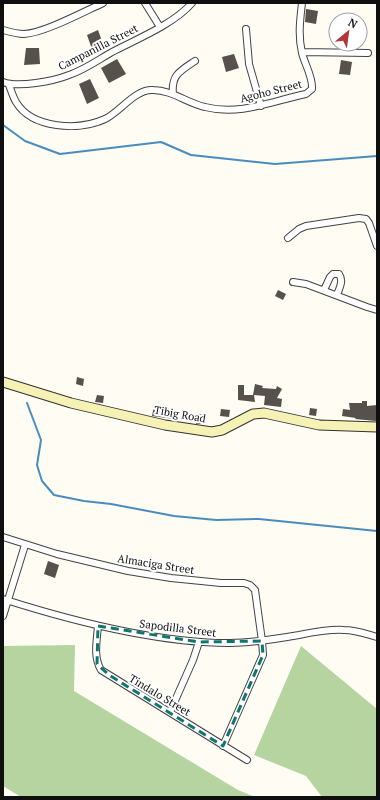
<svg xmlns="http://www.w3.org/2000/svg" width="380" height="800" font-family="'PT Serif',serif">
  <style>
    .forest { fill: #b5d4a0 }
    .lines { fill: none; stroke-linecap: round; stroke-linejoin: round }
    .stream { stroke: #4b8cbf; stroke-width: 2 }
    .building { fill: #57514d }
    .street-casing { stroke: #424242; stroke-width: 8 }
    .secondary-casing { stroke: #313131; stroke-width: 11 }
    .street { stroke: #fff; stroke-width: 6 }
    .secondary { stroke: #f6f2b5; stroke-width: 9 }
    .marked { fill: none; stroke: #0f766e; stroke-width: 3; stroke-dasharray: 8 5; stroke-linejoin: round }
    .labels { text-anchor: middle; dominant-baseline: central; stroke-width: 4; stroke-linejoin: round; paint-order: stroke }
    .street-label { font-size: 11px; fill: #0f0f0f; stroke: #fff }
  </style>
  <rect width="100%" height="100%" fill="#fefcf3"/>
  <path class="forest" d="M75,645l-1,46 164,99 17,7h-234l-18,-11v-140z
    M301,646l76,63v88h-55l-16,-21 -52,-21z"/>
  <g class="lines">
    <path class="stream" d="M3,125l22,16 35,13 101,-12 30,13 84,9 102,-8
      M27,403l14,37 -4,25 5,16 12,14 30,6 27,3 63,12 42,4 43,-1 118,12"/>
  </g>
  <path class="building" d="M306,9l12,2 -2,13 -11,-2z
    M98,30l6,17 -11,5 -6,-17z
    M26,48h13l1,16 -16,1z
    M234,54l5,14 -13,4 -4,-15z
    M117,59l9,15 -17,9 -8,-15z
    M341,60l11,2 -2,13 -11,-1z
    M90,79l9,19 -12,6 -8,-20z
    M278,290l8,4 -3,6 -8,-4z
    M77,377l7,2 -1,7 -7,-2z
    M255,384l8,2 -1,2 14,1 1,-3 5,3 -5,9 5,1 -1,8 -17,-2 1,-9 -11,-1 1,7 -17,-2v-15h6v10h9z
    M97,395l7,1 -1,7 -8,-1z
    M362,401h5v5l10,-1 -1,16 -21,-2 1,-1 -14,-2 1,-7 7,1 -1,-7h13z
    M154,406l21,4 -1,9 -22,-3z
    M310,408l7,1 -1,7 -7,-1z
    M221,409l9,1 -1,7 -9,-1z
    M199,414l6,1 -3,9h-6z
    M48,561l11,4 -4,13 -11,-4z"/>
  <g class="lines">
    <g class="street-casing">
      <path id="street" d="M145,3l15,24
        M246,29l3,35 12,42
        M3,30c7,2 14,4 21,4 20,-1 59,-22 79,-31
        M302,52l66,1
        M3,82c15,6 51,-1 66,-7 15,-5 29,-15 43,-23 25,-13 62,-28 80,-49
        M9,85c2,5 4,12 7,17 16,27 63,29 89,17 15,-7 30,-30 48,-29 19,0 34,13 52,17 35,9 67,-6 101,-13l6,-5c1,-12 -7,-24 -10,-36 -4,-17 -2,-33 0,-50
        M173,94c-2,-19 7,-23 22,-33
        M288,238l11,-9 7,-3 53,-8 7,1 3,4 8,23
        M293,282l13,2 61,23 10,3
        M324,290l6,-13 3,-3h6c5,7 0,15 -2,21
        M3,537l54,17 71,17 43,7 50,5h23l6,2 5,5 7,51 1,14 -40,91
        M3,599c69,22 154,44 227,44 23,0 46,-4 69,-8 15,-3 30,-6 45,-5 12,0 22,4 33,7
        M3,616l22,-71
        M98,626c-1,14 -5,31 3,44l146,90
        M170,712l23,-52 6,-18"/>
    </g>
    <g class="secondary-casing">
      <path id="secondary" d="M3,382l68,21 94,22 47,7 10,-2 31,-16 11,-1 55,12 58,2"/>
    </g>
    <use href="#street" class="street"/>
    <use href="#secondary" class="secondary"/>
  </g>
  <path class="marked" d="M98,626l101,16 63,-1 1,14 -40,91 -114,-71 -12,-11z"/>
  <g class="labels">
    <g class="street-label">
      <text transform="translate(98 47) rotate(-27)">Campanilla Street</text>
      <text transform="translate(271 91) rotate(-14)">Agoho Street</text>
      <text transform="translate(180 414) rotate(10)">Tibig Road</text>
      <text transform="translate(156 564) rotate(9)">Almaciga Street</text>
      <text transform="translate(178 628) rotate(7)">Sapodilla Street</text>
      <text transform="translate(160 695) rotate(31)">Tindalo Street</text>
    </g>
  </g>
  <rect width="380" height="800" fill="none" stroke="#0f0f0f" stroke-width="8"/>
  <g transform="translate(348 32) rotate(29)"><circle r="19" fill="#ffffff" stroke="#9f9f9f"/>
  <path d="M0-3L7 15L0 10L-7 15Z" fill="#b13636"/>
  <text y="-6" font-size="11" font-weight="bold" text-anchor="middle" fill="#0f0f0f">N</text>
  </g>
</svg>
